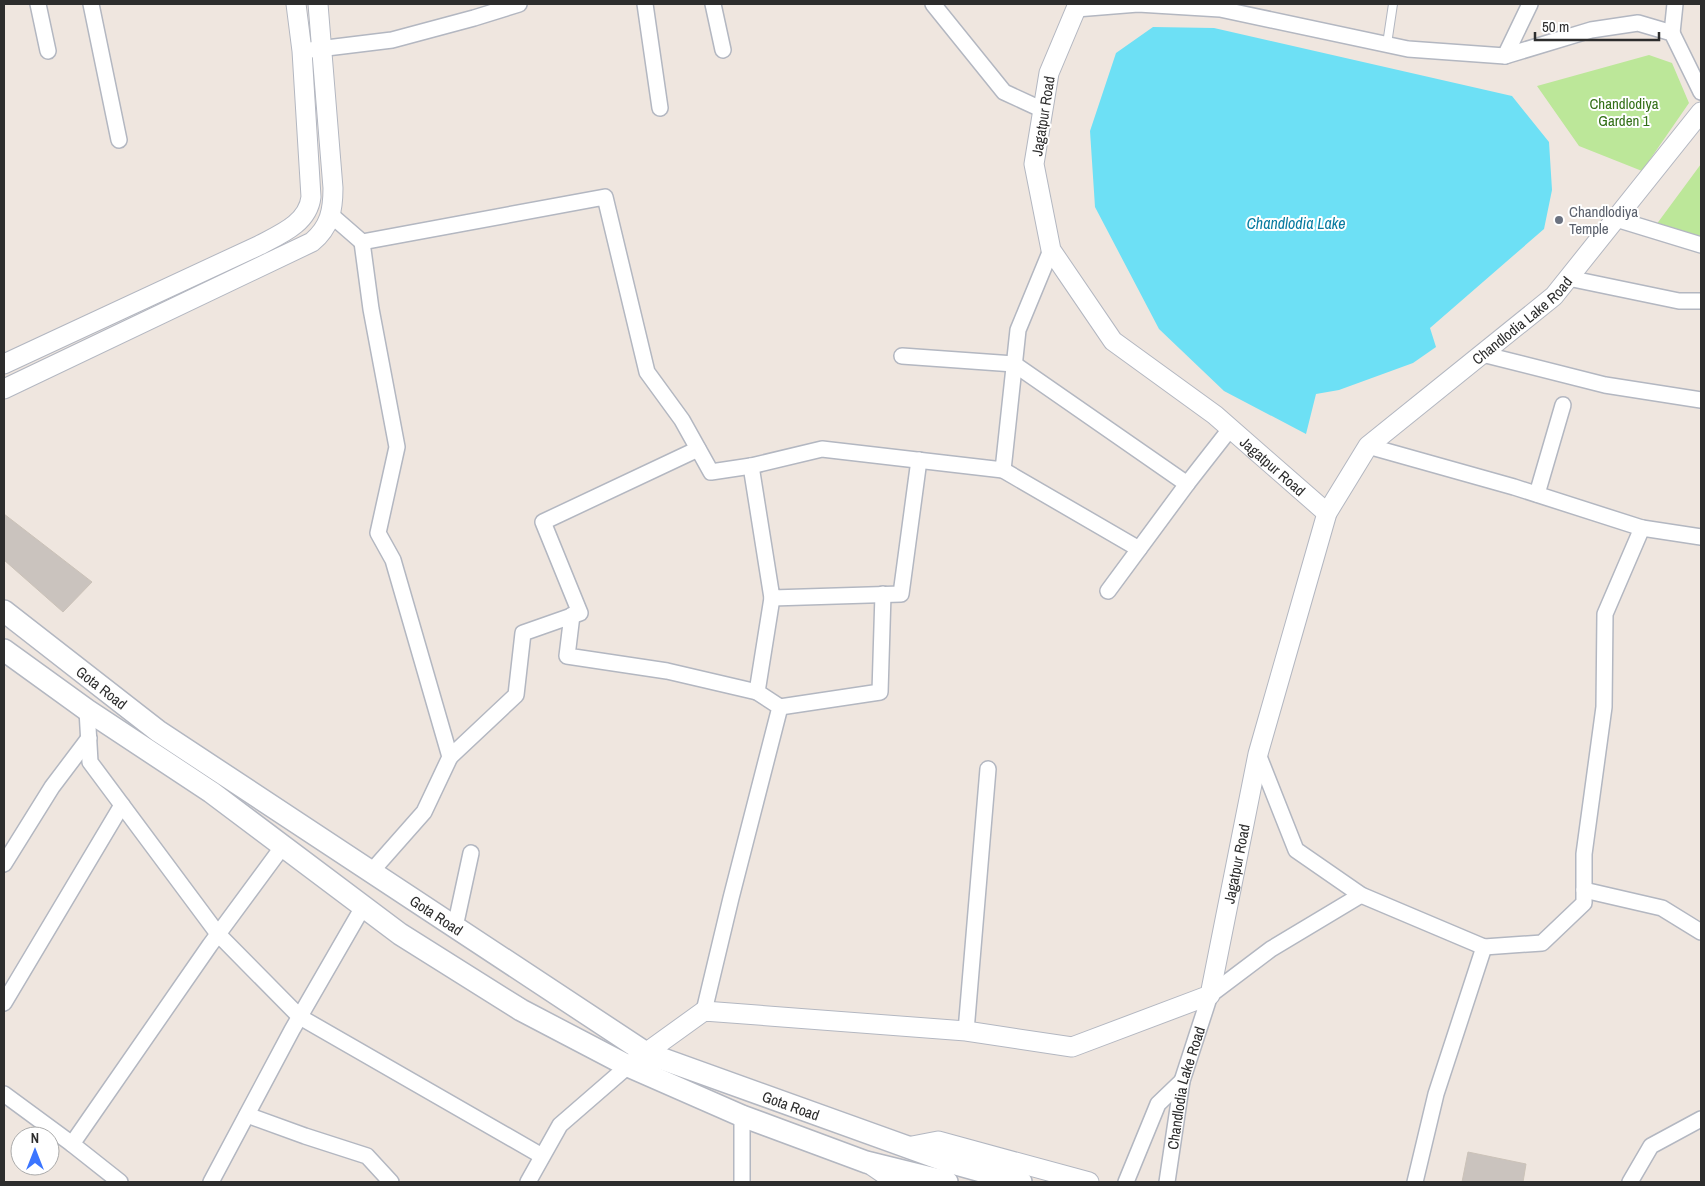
<svg xmlns="http://www.w3.org/2000/svg" width="1705" height="1186" font-family="'Archivo Narrow',sans-serif">
  <style>
    .green { fill: #bce799 }
    .water { fill: #6de0f5 }
    .building { fill: #cac3be; stroke: #cbc2b8 }
    .lines { fill: none; stroke-linecap: round; stroke-linejoin: round }
    .service-casing { stroke: #b3b7c1; stroke-width: 10 }
    .minor-casing { stroke: #b3b7c1; stroke-width: 18 }
    .tertiary-casing { stroke: #b3b7c1; stroke-width: 21 }
    .secondary-casing { stroke: #b3b7c1; stroke-width: 24 }
    .service { stroke: #fff; stroke-width: 8 }
    .minor { stroke: #fff; stroke-width: 15 }
    .tertiary { stroke: #fff; stroke-width: 19 }
    .secondary { stroke: #fff; stroke-width: 21 }
    .worship-dot { fill: #6b7280; stroke: #fff; stroke-width: 2 }
    .labels { text-anchor: middle; dominant-baseline: central; stroke-width: 4; stroke-linejoin: round; paint-order: stroke }
    .park-label { font-size: 15px; fill: #336f17; stroke: #fff }
    .street-label { font-size: 15px; fill: #2d2d2d; stroke: #fff }
    .worship-label { font-size: 15px; fill: #5b616d; stroke: #fff; text-anchor: start }
    .water-label { font-size: 16px; font-style: italic; fill: #087ba0; stroke: #fff }
  </style>
  <rect width="100%" height="100%" fill="#efe6df"/>
  <path class="green" d="M1649,55l23,8 17,40 -47,68 -63,-25 -42,-60z
    M1701,164v75l-45,-14z"/>
  <path class="water" d="M1153,27l61,1 298,68 37,46 3,48 -8,39 -114,99 6,19 -23,16 -74,27 -23,4 -10,40 -82,-43 -65,-62 -64,-122 -5,-76 26,-78z"/>
  <path class="building" d="M4,514l88,68 -29,30 -59,-52z
    M1468,1152l58,12 -3,18h-61z"/>
  <g class="lines">
    <g class="service-casing">
      <path id="service" d="M1387,44l6,-40"/>
    </g>
    <g class="minor-casing">
      <g id="minor">
        <path d="M38,4l10,47"/>
        <path d="M91,4l28,136"/>
        <path d="M645,4l15,104"/>
        <path d="M713,4l10,46"/>
        <path d="M933,4l71,88 39,18"/>
        <path d="M1076,9l62,-5 82,5 188,40 97,7 86,-26 47,-7 34,10 29,59"/>
        <path d="M1672,33l3,-29"/>
        <path d="M302,51l90,-11 82,-22 45,-14"/>
        <path d="M1505,56l25,-52"/>
        <path d="M331,215l31,27 243,-45 42,175 35,48 29,52 40,-6 71,-17 181,21 15,-140 33,-80"/>
        <path d="M1616,219l85,26"/>
        <path d="M362,242l9,67 26,138 -19,86 15,27 57,197 -26,55 -53,60"/>
        <path d="M1568,278l111,23h22"/>
        <path d="M1482,354l123,31 96,15"/>
        <path d="M902,356l112,8 173,120 43,-55"/>
        <path d="M751,466l21,132 129,-4 18,-134"/>
        <path d="M1003,470l136,79"/>
        <path d="M1537,494l26,-89"/>
        <path d="M1642,528l59,9"/>
        <path d="M1108,591l79,-107"/>
        <path d="M572,615l-5,41 100,15 90,21"/>
        <path d="M780,707l100,-15 3,-98"/>
        <path d="M87,710l3,52 128,172 82,83 242,139"/>
        <path d="M1258,754l38,96 65,45 123,52 58,-4 42,-40v-49l20,-147 1,-93 37,-86 -128,-41 -146,-41"/>
        <path d="M450,757l66,-62 7,-62 57,-20 -37,-91 155,-73"/>
        <path d="M4,864l48,-77 37,-49"/>
        <path d="M1584,890l78,18 39,24"/>
        <path d="M455,927l16,-74"/>
        <path d="M4,1003l118,-198"/>
        <path d="M704,1011l27,-113 49,-191 -23,-15 15,-94"/>
        <path d="M966,1031l22,-262"/>
        <path d="M4,1094l68,50 138,-199 73,-99"/>
        <path d="M247,1115l58,21 62,20 24,26"/>
        <path d="M742,1116v66"/>
        <path d="M72,1144l48,38"/>
        <path d="M211,1182l81,-152 71,-123"/>
        <path d="M528,1182l32,-57 68,-59"/>
        <path d="M1126,1182l32,-78 24,-23"/>
        <path id="s1" d="M1167,1182l15,-101 28,-86 61,-46 90,-54"/>
        <path d="M1415,1182l21,-88 48,-147"/>
        <path d="M1630,1182l21,-36 50,-27"/>
      </g>
    </g>
    <g class="tertiary-casing">
      <g id="tertiary">
        <path id="s2" d="M1078,4l-29,69 -15,91 17,86 62,91 102,74 112,98"/>
        <path d="M4,364l256,-119c21,-11 48,-22 51,-48l-9,-146 -6,-47"/>
        <path d="M4,389l308,-147c18,-15 21,-32 21,-54l-15,-184"/>
        <path id="s3" d="M636,1060l68,-49 262,20 106,16 138,-52 48,-241 69,-241 41,-67 186,-150 147,-184"/>
        <path d="M907,1147l31,-6 151,41"/>
        <path d="M871,1165l25,17"/>
      </g>
    </g>
    <g class="secondary-casing">
      <g id="secondary">
        <path id="s4" d="M4,611l154,120 488,322 306,110 69,19"/>
        <path d="M4,650l83,60 124,82 189,142 121,76 107,56 114,50 124,46 81,20"/>
      </g>
    </g>
    <use href="#service" class="service"/>
    <use href="#minor" class="minor"/>
    <use href="#tertiary" class="tertiary"/>
    <use href="#secondary" class="secondary"/>
  </g>
  <circle class="worship-dot" cx="1559" cy="220" r="5"/>
  <g class="labels">
    <g class="park-label">
      <text x="1624" y="103">Chandlodiya<tspan x="1624" dy="17">Garden 1</tspan></text>
    </g>
    <g class="street-label">
      <text transform="translate(1043 116) rotate(-81)">Jagatpur Road</text>
      <text stroke="none"><textPath href="#s3" startOffset="1375">Chandlodia Lake Road</textPath></text>
      <text stroke="none"><textPath href="#s2" startOffset="568">Jagatpur Road</textPath></text>
      <text stroke="none"><textPath href="#s4" startOffset="124">Gota Road</textPath></text>
      <text stroke="none"><textPath href="#s3" startOffset="735">Jagatpur Road</textPath></text>
      <text stroke="none"><textPath href="#s4" startOffset="529">Gota Road</textPath></text>
      <text stroke="none"><textPath href="#s1" startOffset="96">Chandlodia Lake Road</textPath></text>
      <text stroke="none"><textPath href="#s4" startOffset="934">Gota Road</textPath></text>
    </g>
    <g class="worship-label">
      <text x="1569" y="211">Chandlodiya<tspan x="1569" dy="17">Temple</tspan></text>
    </g>
    <g class="water-label">
      <text x="1296" y="223">Chandlodia Lake</text>
    </g>
  </g>
  <rect width="1705" height="1186" fill="none" stroke="#2d2d2d" stroke-width="10"/>
  <g transform="translate(35 1151)"><circle r="24" fill="#ffffff" stroke="#ababab"/>
  <path d="M0-4L9 19L0 12L-9 19Z" fill="#3b75ff"/>
  <text y="-8" font-size="14" font-weight="bold" text-anchor="middle" fill="#2d2d2d">N</text>
  </g>
  <path d="M1535 32v8h124v-8" fill="none" stroke="#2d2d2d" stroke-width="2.5"/>
  <text x="1542" y="32" font-size="15" fill="#2d2d2d" stroke="#ffffff" stroke-width="4" paint-order="stroke">50 m</text>
</svg>
